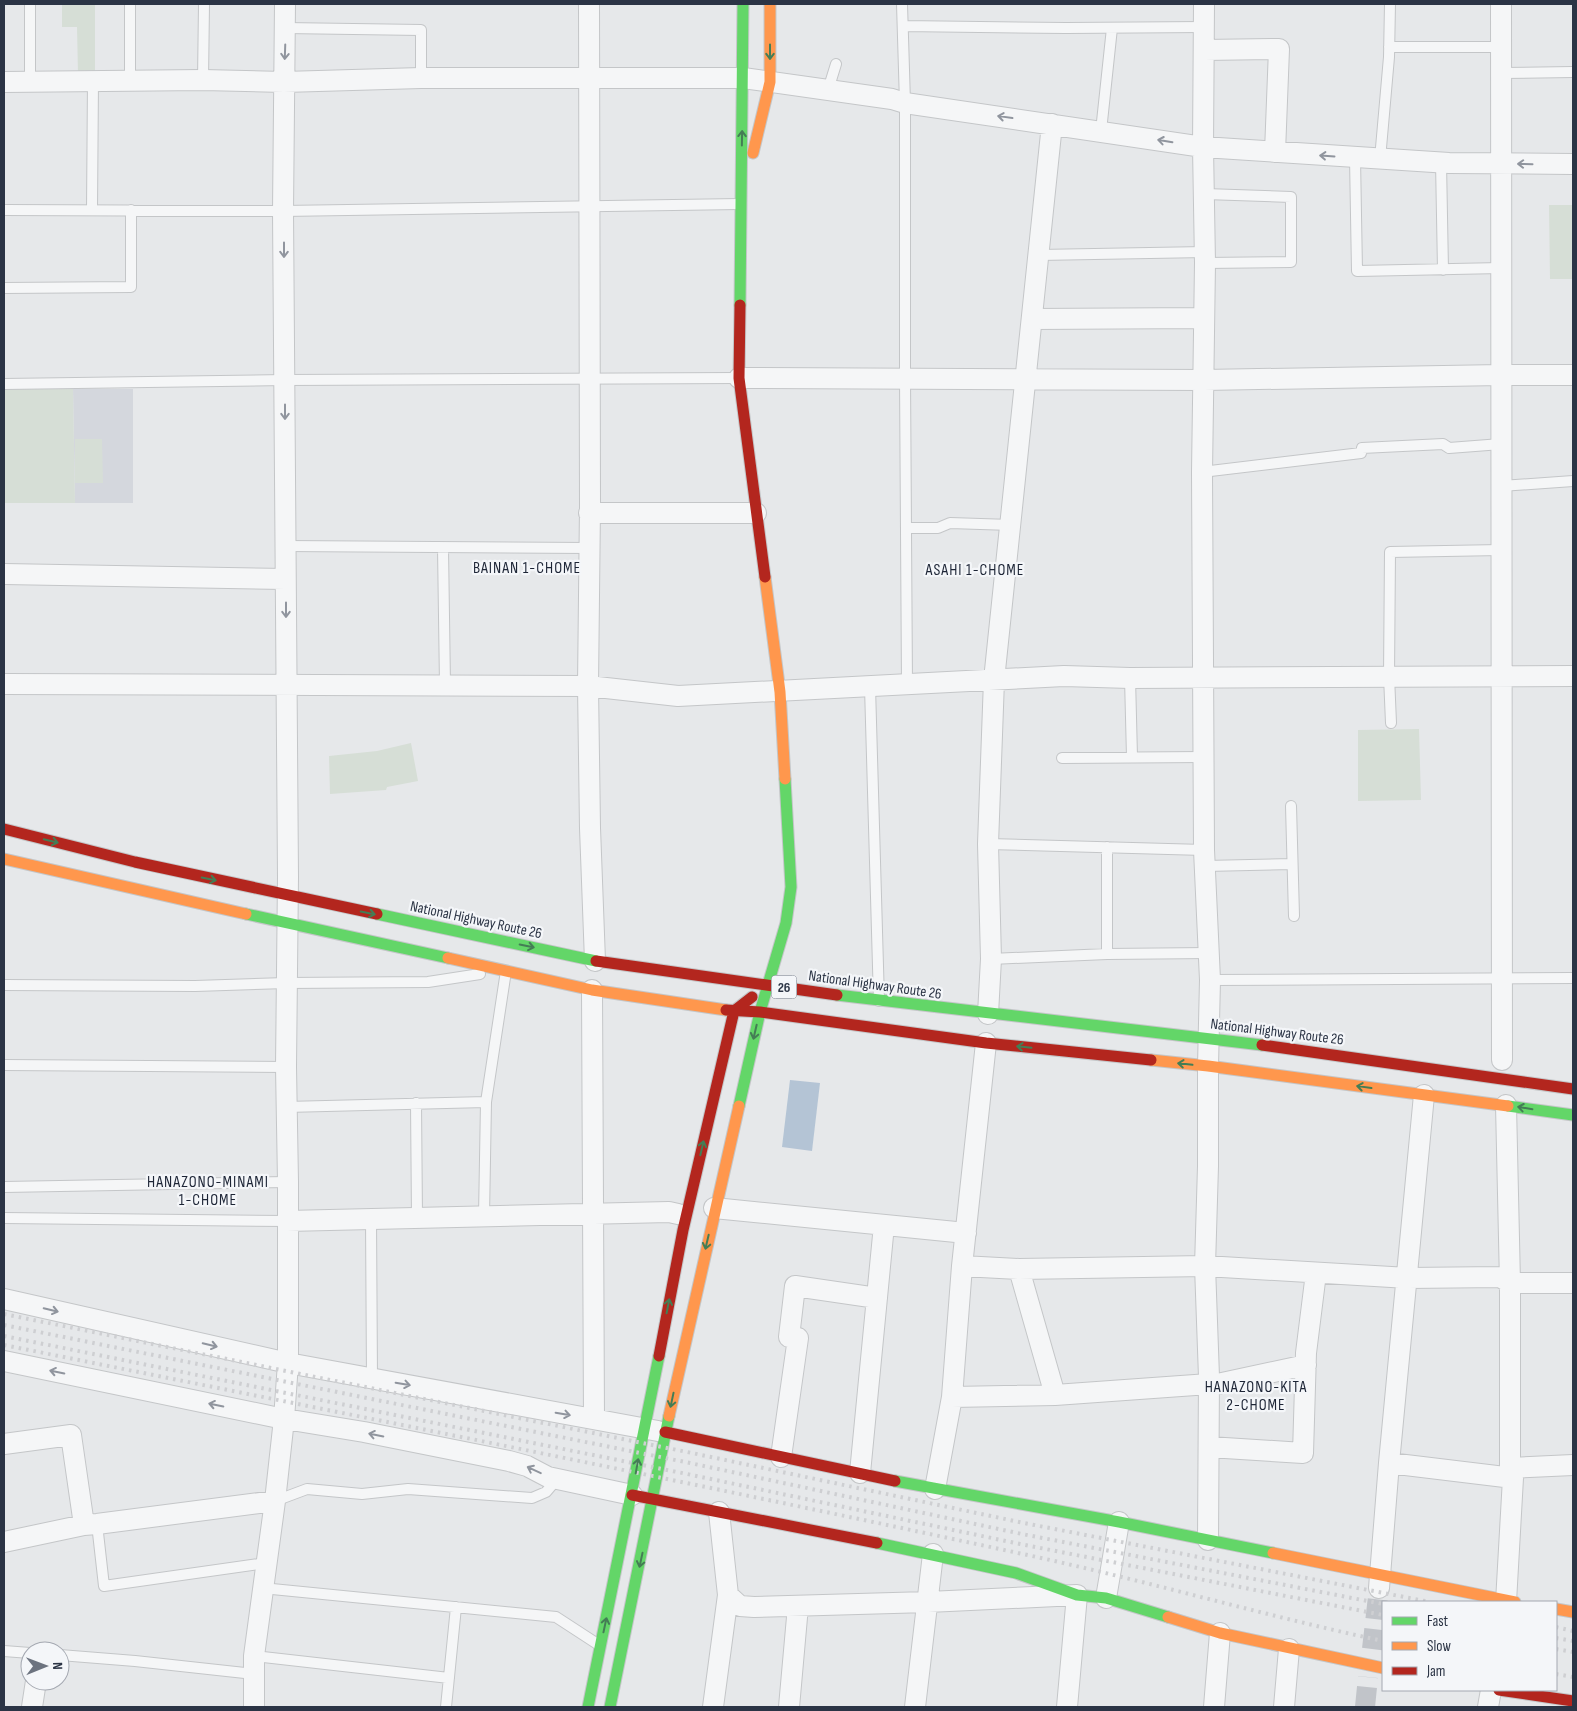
<svg xmlns="http://www.w3.org/2000/svg" width="1577" height="1711" font-family="'Sofia Sans Condensed',sans-serif">
  <style>
    .built { fill: #d4d7dd }
    .green { fill: #d6ded6 }
    .water { fill: #b4c4d5 }
    .lines { fill: none; stroke-linecap: round; stroke-linejoin: round }
    .street-tunnel { stroke: #c1c4c9; stroke-width: 20; stroke-dasharray: 20 10; stroke-linecap: butt }
    .lane-casing { stroke: #c4c6c8; stroke-width: 12 }
    .street-casing { stroke: #c4c6c8; stroke-width: 22 }
    .fast-casing { stroke: #c4c6c8; stroke-width: 13 }
    .slow-casing { stroke: #c4c6c8; stroke-width: 13 }
    .jam-casing { stroke: #c4c6c8; stroke-width: 13 }
    .lane { stroke: #f5f6f7; stroke-width: 10 }
    .street { stroke: #f5f6f7; stroke-width: 20 }
    .fast { stroke: #63d668; stroke-width: 11 }
    .slow { stroke: #ff974d; stroke-width: 11 }
    .jam { stroke: #b3261e; stroke-width: 11 }
    .rail { stroke: #cecfd2; stroke-width: 4; stroke-dasharray: 2.5 5; stroke-linecap: butt }
    .oneway { stroke: #90959e }
    .oneway2 { stroke: #447d55 }
    .labels { text-anchor: middle; dominant-baseline: central; stroke-width: 4.5; stroke-linejoin: round; paint-order: stroke }
    .shield { fill: #f4f6f9; stroke: #676e7b; stroke-width: 1 }
    .shield-label { font-size: 14px; font-weight: bold; fill: #2b3445 }
    .street-label { font-size: 15px; fill: #2b3445; stroke: #f4f6f9 }
    .neighbourhood-label { font-size: 16px; letter-spacing: 1px; fill: #1d2536; stroke: #f4f6f9 }
  </style>
  <rect width="100%" height="100%" fill="#e6e8ea"/>
  <path class="built" d="M73,389h60v114h-58z"/>
  <path class="green" d="M62,4h33v70h-17l-1,-47h-15z
    M1549,205h24v74h-23z
    M4,388l69,1 2,114h-71z
    M75,439h27l1,44h-28z
    M1419,729l2,71 -63,1v-71z
    M411,743l7,38 -31,6 -1,3 -56,4 -1,-38 48,-5z"/>
  <path class="water" d="M790,1080l30,3 -8,68 -30,-4z"/>
  <g class="lines">
    <path class="street-tunnel" d="M1372,1649l7,-61
      M1365,1707l3,-30"/>
    <g class="lane-casing">
      <path id="lane" d="M30,4v77
        M130,4v76
        M902,4l3,99v275l2,307
        M903,26l163,2 138,-1
        M285,28l136,2v48
        M1389,47h112
        M1501,73l72,-1
        M203,80l1,-76
        M828,90l8,-26
        M1101,131l11,-103
        M1355,158l2,113 144,-3
        M1380,159l9,-102 1,-53
        M1441,162l2,108
        M1205,194l86,3v65l-86,1
        M4,210l279,1 457,-7
        M92,210l1,-130
        M1039,255l166,-3
        M4,288l127,-1v-77
        M4,384l281,-4 453,-2
        M1202,472l159,-19 1,-5 81,-4 6,4 52,-4
        M1501,486l72,-5
        M907,528h31l12,-5 61,2
        M285,546l304,2
        M443,548l2,137
        M1130,678l2,79
        M870,687l9,314
        M1391,723l-2,-47 1,-124 111,-2
        M1062,758l142,-1
        M1291,806l3,110
        M988,844l216,6
        M1107,847v107
        M1205,866l87,-2
        M991,959l116,-5 102,-1
        M1210,980l363,-2
        M4,985l191,1 91,-3 142,-1 52,-8
        M4,1065l282,2
        M416,1103l1,115
        M286,1107l200,-5
        M4,1187l284,-5
        M484,1216l2,-114 20,-131
        M4,1218l283,3
        M371,1219l1,159
        M275,1501l32,-12 55,5 46,-5 124,9 14,-6 12,-14
        M97,1524l7,62 162,-23
        M262,1588l294,29 43,28
        M4,1651l26,2
        M60,1655l75,6 119,13
        M254,1656l195,22
        M446,1707l10,-100"/>
    </g>
    <g class="street-casing">
      <path id="street" d="M589,4l1,502 -2,180 2,142 5,133
        M1204,4l-1,143 2,116 -3,209 2,378 6,130 -2,86v100l-3,100 4,111 -1,163
        M1501,4l1,1056
        M1204,50l75,-1 -4,103
        M4,82l199,-2 81,2 137,-4h322l149,21 13,4 298,44 246,16 124,1
        M1033,319l171,-1
        M739,378l465,2 297,-5h72
        M589,513h167
        M4,574l281,5
        M4,684l584,2 90,10 386,-20 66,2 443,-2
        M592,990l2,429
        M988,1014l3,-55 -3,-115 6,-164 58,-556
        M1506,1105l4,178v185l3,10 -7,124
        M714,1208l252,25
        M287,1221l382,-9 9,2
        M962,1266l57,3 186,-3 203,12 92,-1 10,6h63
        M1019,1269l36,126
        M4,1299l284,64 370,68
        M4,1361l275,57 85,14 145,29 18,5 21,11 84,18
        M1208,1386l98,-21
        M952,1397l103,-2 154,-11
        M4,1444l67,-9 13,90
        M1209,1447l94,6 3,-100 10,-80
        M781,1457l17,-119 -9,-1 6,-51 82,12
        M1389,1463l124,15
        M1510,1468l63,-3
        M860,1473l24,-248
        M935,1489l17,-92 10,-131 24,-223
        M4,1542l80,-17 13,-1 178,-23
        M1379,1588l10,-125 35,-368
        M728,1595l12,11 14,1 174,-5 149,-7 -10,112
        M1106,1598l13,-76
        M32,1707l4,-26
        M254,1707v-51l21,-155 9,-82 4,-56v-181l-2,-115 2,-190 -5,-666 2,-207
        M713,1707l15,-112 -9,-83
        M789,1707l9,-101
        M915,1707l18,-153
        M1214,1707l6,-74
        M1284,1707l5,-58
        M1488,1707l3,-17"/>
    </g>
    <g class="fast-casing">
      <path id="fast" d="M740,305l3,-301
        M246,914l202,44
        M377,914l219,47
        M837,995l425,50
        M739,1106l21,-94 26,-89 5,-36 -6,-108
        M1508,1106l65,9
        M895,1481l224,41 154,31
        M877,1543l139,30 61,22 29,3 62,19
        M588,1707l71,-351
        M610,1707l59,-291"/>
    </g>
    <g class="slow-casing">
      <path id="slow" d="M753,153l17,-71v-78
        M765,577l15,115 5,87
        M4,859l242,55
        M448,958l144,32 134,20
        M1151,1060l57,6 300,40
        M669,1416l70,-310
        M1273,1553l242,49
        M1556,1609l17,3
        M1168,1617l52,16 163,35"/>
    </g>
    <g class="jam-casing">
      <path id="jam" d="M740,305l-1,73 26,199
        M4,829l131,33 242,52
        M596,961l241,34
        M726,1010l34,2 226,31 165,17
        M1262,1045l311,44
        M659,1356l24,-126 51,-219 18,-14
        M665,1432l230,49
        M632,1495l245,48
        M1499,1690l74,11"/>
    </g>
    <use href="#lane" class="lane"/>
    <use href="#street" class="street"/>
    <use href="#fast" class="fast"/>
    <use href="#slow" class="slow"/>
    <use href="#jam" class="jam"/>
    <path class="rail" d="M4,1314l688,139 332,70 406,79
      M4,1325l686,138 332,71 361,70
      M4,1336l683,138 333,70 363,71
      M4,1345c338,68 677,135 1014,208 123,26 243,62 365,88
      M1556,1627l17,4
      M1556,1638l17,3
      M1556,1649l17,3
      M1556,1674l17,3"/>
  </g>
  <defs><path id="oneway-shaft" d="M-6 0H5M1.5-3L5.5 0L1.5 3" fill="none" stroke-width="1.6" stroke-linecap="round" stroke-linejoin="round" transform="scale(1.25)"/></defs>
  <g class="oneway">
    <use href="#oneway-shaft" transform="translate(285 52) rotate(92)"/>
    <use href="#oneway-shaft" transform="translate(1005 117) rotate(-172)"/>
    <use href="#oneway-shaft" transform="translate(1165 141) rotate(-171)"/>
    <use href="#oneway-shaft" transform="translate(1327 156) rotate(-176)"/>
    <use href="#oneway-shaft" transform="translate(1525 164) rotate(-179)"/>
    <use href="#oneway-shaft" transform="translate(284 250) rotate(90)"/>
    <use href="#oneway-shaft" transform="translate(285 412) rotate(90)"/>
    <use href="#oneway-shaft" transform="translate(286 610) rotate(90)"/>
    <use href="#oneway-shaft" transform="translate(51 1310) rotate(13)"/>
    <use href="#oneway-shaft" transform="translate(210 1345) rotate(13)"/>
    <use href="#oneway-shaft" transform="translate(57 1372) rotate(-168)"/>
    <use href="#oneway-shaft" transform="translate(403 1384) rotate(10)"/>
    <use href="#oneway-shaft" transform="translate(216 1405) rotate(-168)"/>
    <use href="#oneway-shaft" transform="translate(563 1414) rotate(10)"/>
    <use href="#oneway-shaft" transform="translate(376 1435) rotate(-169)"/>
    <use href="#oneway-shaft" transform="translate(534 1470) rotate(-155)"/>
  </g>
  <g class="oneway2">
    <use href="#oneway-shaft" transform="translate(770 52) rotate(90)"/>
    <use href="#oneway-shaft" transform="translate(742 138) rotate(-89)"/>
    <use href="#oneway-shaft" transform="translate(51 841) rotate(14)"/>
    <use href="#oneway-shaft" transform="translate(209 879) rotate(12)"/>
    <use href="#oneway-shaft" transform="translate(368 913) rotate(12)"/>
    <use href="#oneway-shaft" transform="translate(527 946) rotate(12)"/>
    <use href="#oneway-shaft" transform="translate(755 1032) rotate(103)"/>
    <use href="#oneway-shaft" transform="translate(1024 1047) rotate(-174)"/>
    <use href="#oneway-shaft" transform="translate(1185 1064) rotate(-174)"/>
    <use href="#oneway-shaft" transform="translate(1364 1087) rotate(-172)"/>
    <use href="#oneway-shaft" transform="translate(1525 1108) rotate(-171)"/>
    <use href="#oneway-shaft" transform="translate(702 1148) rotate(-77)"/>
    <use href="#oneway-shaft" transform="translate(707 1242) rotate(103)"/>
    <use href="#oneway-shaft" transform="translate(668 1306) rotate(-79)"/>
    <use href="#oneway-shaft" transform="translate(672 1400) rotate(102)"/>
    <use href="#oneway-shaft" transform="translate(637 1466) rotate(-80)"/>
    <use href="#oneway-shaft" transform="translate(641 1560) rotate(102)"/>
    <use href="#oneway-shaft" transform="translate(605 1625) rotate(-78)"/>
  </g>
  <g class="labels">
    <rect class="shield" x="771.5" y="975.5" width="25" height="23" rx="4"/>
    <g class="shield-label">
      <text x="784" y="987">26</text>
    </g>
    <g class="street-label">
      <text transform="translate(476 920) rotate(12)">National Highway Route 26</text>
      <text transform="translate(875 985) rotate(8)">National Highway Route 26</text>
      <text transform="translate(1277 1032) rotate(7)">National Highway Route 26</text>
    </g>
    <g class="neighbourhood-label">
      <text x="527" y="568">BAINAN 1-CHOME</text>
      <text x="975" y="570">ASAHI 1-CHOME</text>
      <text x="208" y="1182">HANAZONO-MINAMI<tspan x="208" dy="18">1-CHOME</tspan></text>
      <text x="1256" y="1387">HANAZONO-KITA<tspan x="1256" dy="18">2-CHOME</tspan></text>
    </g>
  </g>
  <rect width="1577" height="1711" fill="none" stroke="#2b3445" stroke-width="10"/>
  <rect x="1382" y="1601" width="175" height="90" fill="#f4f6f9" stroke="#a4a8b1"/>
  <rect x="1392" y="1617" width="25" height="8" fill="#63d668" stroke="#a4a8b1"/>
  <text x="1427" y="1626" font-size="15" fill="#2b3445">Fast</text>
  <rect x="1392" y="1642" width="25" height="8" fill="#ff974d" stroke="#a4a8b1"/>
  <text x="1427" y="1651" font-size="15" fill="#2b3445">Slow</text>
  <rect x="1392" y="1667" width="25" height="8" fill="#b3261e" stroke="#a4a8b1"/>
  <text x="1427" y="1676" font-size="15" fill="#2b3445">Jam</text>
  <g transform="translate(45 1666) rotate(89)"><circle r="24" fill="#f4f6f9" stroke="#a4a8b1"/>
  <path d="M0-4L9 19L0 12L-9 19Z" fill="#6c737f"/>
  <text y="-8" font-size="14" font-weight="bold" text-anchor="middle" fill="#2b3445">N</text>
  </g>
</svg>
